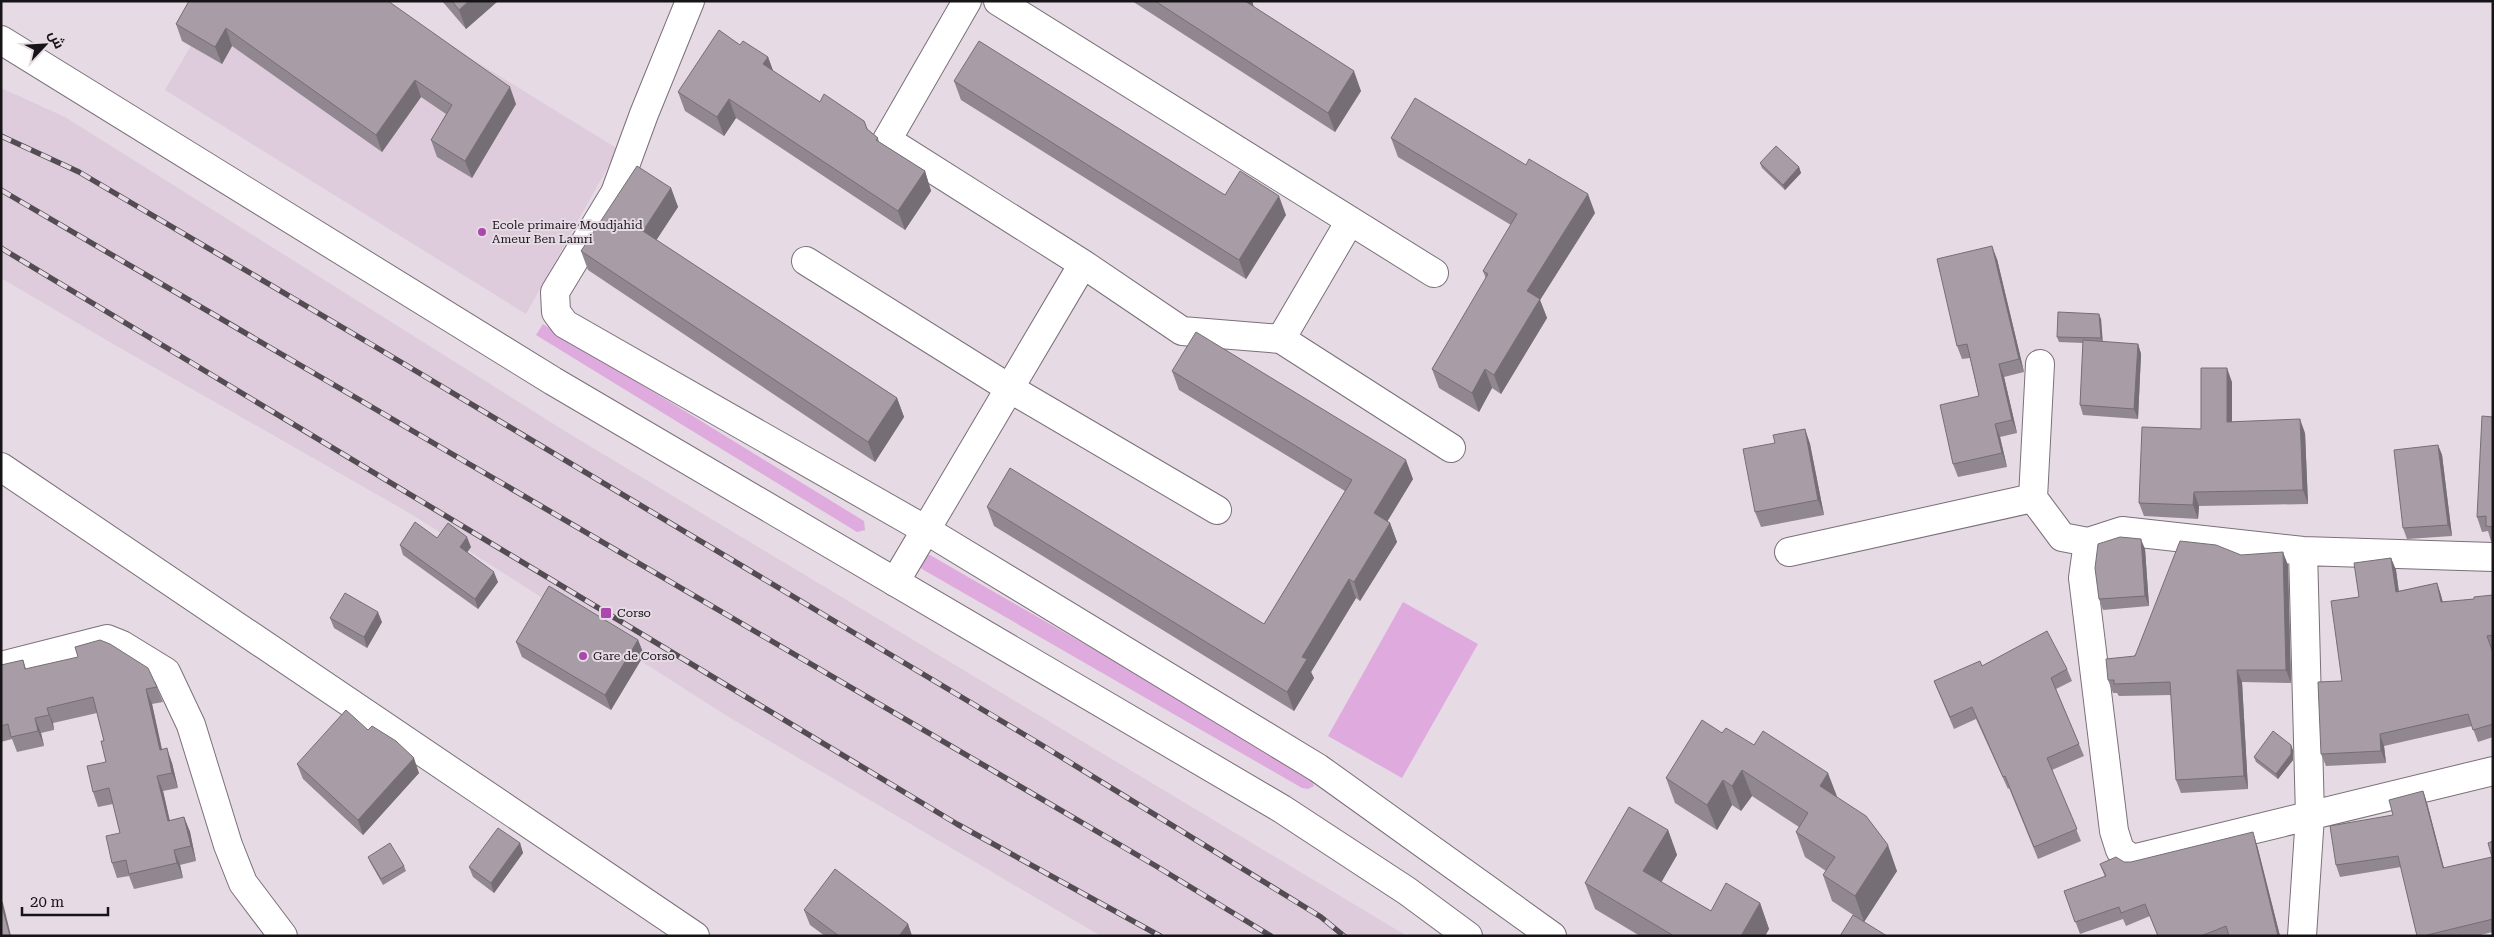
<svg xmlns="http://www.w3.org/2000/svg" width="2494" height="937" font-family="'Roboto Serif',Cairo,serif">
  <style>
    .built { fill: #deccdd }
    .green { fill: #dfaade }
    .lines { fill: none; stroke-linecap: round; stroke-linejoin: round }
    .street-casing { stroke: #7a7079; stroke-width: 30 }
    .secondary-casing { stroke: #7a7079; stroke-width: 30 }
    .primary-casing { stroke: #7a7079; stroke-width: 30 }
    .street { stroke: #fff; stroke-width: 28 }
    .secondary { stroke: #fff; stroke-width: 28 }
    .primary { stroke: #fff; stroke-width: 28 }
    .rail-casing { stroke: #534d53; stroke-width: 5.5 }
    .rail { stroke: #e6dae5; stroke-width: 4; stroke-dasharray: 11; stroke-linecap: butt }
    .wall { fill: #908790 }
    .shaded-wall { fill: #766e75 }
    .building { fill: #a89da7; stroke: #766e75 }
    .poi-dot { fill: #ab47ad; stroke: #e6dae5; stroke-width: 2 }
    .labels { text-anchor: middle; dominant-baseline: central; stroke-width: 4; stroke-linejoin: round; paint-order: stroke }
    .poi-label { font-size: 12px; fill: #171417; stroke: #e6dae5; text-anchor: start }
  </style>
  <rect width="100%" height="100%" fill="#e6dae5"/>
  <path class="built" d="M217,1h161l240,148 -92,165 -361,-224z
    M1,88l64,29 503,316 839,503h-306l-374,-220 -316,-202 -303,-173 -107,-63z"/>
  <path class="green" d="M543,324l321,197 1,9 -8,2 -321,-197z
    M925,555h5l380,219 4,12 -6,3 -6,-1 -380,-219 -2,-4z
    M1403,602l75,42 -76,134 -74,-42z"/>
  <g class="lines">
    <g class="street-casing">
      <path id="street" d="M690,1l-46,113 -29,79 -60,99 1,20 9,12 361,206 392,238 234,168
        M967,1l-80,139 196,124 99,67 99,8 69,-118
        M998,1l436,272
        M806,261l203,127 208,122
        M1281,339l170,109
        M2040,364l-7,134 29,39 26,5
        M1789,552l244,-54
        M2493,557l-190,-6 -181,-20 -34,11 -5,36 31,253 6,19 12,9 361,-88
        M895,582l188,-318
        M1,666l106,-27 15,6 44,27 25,53 37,120 15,38 40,53
        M2302,936l8,-120 -7,-265"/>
    </g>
    <g class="secondary-casing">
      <path id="secondary" d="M1,40l552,341 729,428 125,82 61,45"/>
    </g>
    <g class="primary-casing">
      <path id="primary" d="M1,467l694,469"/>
    </g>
    <use href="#street" class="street"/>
    <use href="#secondary" class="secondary"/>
    <use href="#primary" class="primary"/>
    <g class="rail-casing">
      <path id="rail" d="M1,136l78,36 295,174 666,398 281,173 23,19
        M1,190l1155,676 115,70
        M1,248l956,576 203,112"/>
    </g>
    <use href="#rail" class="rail"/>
  </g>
  <path class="wall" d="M189,1l327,103 -44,74 -35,-21 -6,-17 15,-26 -25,-17 -39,55 -150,-106 -10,18 -40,-23 -6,-17z
    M442,1h56l-32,28z
    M1132,1h120l2,6 107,84 -26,41z
    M740,45l28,12 5,14 47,31 44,19 4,9 10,8 1,4 46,29 6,20 -26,39 -169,-112 -12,18 -39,-25 -7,-19z
    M954,81l271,114 61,20 -40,64 -285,-179z
    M1391,138l204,75 -55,87 7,18 -46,76 -9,-6 -13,24 -40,-24 -7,-19 54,-90 -3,-8 28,-46 -113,-68z
    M1760,163l39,4 2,6 -16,17 -23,-22z
    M671,188l7,19 -22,33 241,158 7,19 -29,45 -287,-192 -7,-19z
    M1997,259l27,113 -20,5 13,56 -17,4 7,30 -49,10 -5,-13 26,-68 -9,-38 -8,1 -5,-13z
    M2101,319l1,23 36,2 3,10 -3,65 -55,-4 -3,-10 3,-62 -24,-1 -2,-5z
    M1172,371l241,108 -26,42 3,2 7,19 -37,59 -4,-3 -45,74 3,6 -20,33 -300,-185 -7,-19 277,117 81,-133 -166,-101z
    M2232,382v40l73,11 3,71 -109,2 -1,13 -54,-3 -5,-13 62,-74z
    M2493,417v125l-2,-1 -3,-10 -6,1 -5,-15z
    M1805,429l5,15 14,71 -63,12 -6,-15 20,-69z
    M2438,445l4,10 10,81 -45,3 -4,-11z
    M437,538l34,9 -4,5 31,30 -20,27 -75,-54 -3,-10z
    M2145,549l4,57 -46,4 -4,-11z
    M2241,555l47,10 3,118 -49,-1 6,107 -67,4 -5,-13 -5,-85 -52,1 -2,-3h-4l-5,-13z
    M2391,558l5,12 3,21 38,-8 6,19 31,-3 19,-4v53h-2l2,4v85l-15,5 -6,-16 -88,20 2,17 -60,3 -5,-12 21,-73 17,-84z
    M330,618l52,4 -15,26 -33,-20z
    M638,640l6,15 -33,55 -89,-53 -6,-15z
    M23,660l3,9 131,18 6,15 -11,2 10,45 10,14 6,25 -15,3 7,30 14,-4 6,15 6,29 -16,4 3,13 -49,11 -5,-13 -12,2 -5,-15 8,-30 -7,-29 -15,3 -5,-15 13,-30 -2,-21 -7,-28 -44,10 1,7 -13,3 3,13 -27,6 -5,-13 -11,3v-77z
    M1982,666l85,3 5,12 -16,8 28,67 -32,14 29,71 -43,18 -29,-71 -1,1 -32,-70 -22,10 -20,-48z
    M368,730l51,43 -56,62 -60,-56 -6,-15z
    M1722,733l115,64 60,74 -33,51 -32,-21 -9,-26 3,-4 -21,-14 -9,-25 3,-5 -47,-31 -11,15 -9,-6 -15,25 -42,-27 -9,-25z
    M2293,750v10l-15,19 -22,-17 -2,-5z
    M2423,791l4,12 17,65 48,-11 1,-16v91l-17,4h-59l-16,-69 -61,10 -4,-12 57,-50z
    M1668,830l9,25 -16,27 50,29 49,-8 9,26 -4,7h-125l-45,-27 -10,-26z
    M520,843l3,10 -29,40 -21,-16 -4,-10z
    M2257,845l23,91h-122l-8,-20 -24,10 -3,-7 -43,15 -16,-43 41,-14 -5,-13 31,-2z
    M368,857l36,9 2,5 -23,14 -13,-23z
    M804,910l104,14 4,12h-87l-15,-11z"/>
  <path class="shaded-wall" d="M469,1h29l-32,28 -7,-19z
    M1242,1h10l2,7z
    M226,28l6,18 -10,18 -7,-17z
    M768,57l7,19 -12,-12z
    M1354,71l7,20 -26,41 -7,-19z
    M415,80l6,17 -39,55 -6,-17z
    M510,87l6,17 -44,74 -7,-17z
    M729,99l7,19 -12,18 -7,-19z
    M1799,167l2,6 -16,17 -2,-5z
    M925,171l6,20 -26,39 -7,-19z
    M671,188l7,19 -28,43 -7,-19z
    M1588,194l7,19 -55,87 7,18 -46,76 -7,-19 33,-84z
    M1279,196l7,19 -40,64 -7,-19z
    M1992,246l5,13 27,113 -5,-13z
    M2099,314l2,5 2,25 -2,-6z
    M2138,344l3,10 -3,65 -4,-10z
    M1999,364l5,13 13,56 -5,-13z
    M2227,368l5,14v54l-5,-14z
    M1485,369l7,19 -13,24 -7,-19z
    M897,398l7,19 -29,45 -7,-20z
    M2300,419l5,14 3,71 -5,-14z
    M1995,424l5,13 7,30 -5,-14z
    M1805,429l5,15 14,71 -6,-15z
    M2438,445l4,10 10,81 -4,-11z
    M1406,460l7,19 -32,53 -7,-19z
    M2194,492l5,14 -1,13 -5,-14z
    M1390,523l7,19 -37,59 -6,-19z
    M467,537l4,10 -7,10 -4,-10z
    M2141,539l4,10 4,57 -4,-10z
    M2283,552l5,13 3,118 -5,-13z
    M2391,558l5,12 4,34 -4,-12z
    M494,572l4,10 -20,27 -3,-10z
    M1349,579l7,19 -45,74 3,6 -20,33 -7,-19 15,-35z
    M2437,583l4,12 4,19 -4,-12z
    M378,612l4,10 -15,26 -3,-11z
    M638,640l6,15 -33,55 -6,-15z
    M2237,670l5,12 6,107 -4,-13z
    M146,689l6,15 13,61 -5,-15z
    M47,708l6,15 1,7 -5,-15z
    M35,718l6,15 3,13 -6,-15z
    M2380,734l4,12 2,17 -5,-12z
    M2291,745l2,5v10l-15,19 -2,-5z
    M167,748l5,15 6,25 -6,-15z
    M414,758l5,15 -56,62 -5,-15z
    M1742,770l10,26 -11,15 -9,-25z
    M1828,773l10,26 -18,-13z
    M157,776l6,15 10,45 -5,-15z
    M1723,780l9,25 -15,25 -10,-25z
    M2423,791l4,12 20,77 -4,-12z
    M184,817l6,15 6,29 -5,-15z
    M1668,830l9,25 -24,42 -10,-26z
    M2253,832l4,13 23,91h-2z
    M520,843l3,10 -29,40 -3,-10z
    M1888,845l9,26 -33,51 -9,-26z
    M174,850l6,15 3,13 -6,-15z
    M1,899l2,4 8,33h-1l-9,-33z
    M1760,903l9,26 -4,7h-24z
    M908,924l4,12h-13z"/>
  <path class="building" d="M189,1h199l122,86 -45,74 -34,-21 21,-35 -37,-25 -39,55 -150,-107 -11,19 -39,-23z
    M452,1h17l-10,9z
    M1155,1h90l109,70 -26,42z
    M719,30l21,15 3,-4 25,16 -5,7 57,38 4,-8 40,27 3,8 11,9 -2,2 49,31 -27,40 -169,-112 -12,18 -39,-25z
    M979,41l246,154 15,-24 39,25 -40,64 -285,-179z
    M1415,98l111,67 3,-6 59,35 -61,97 13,8 -46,76 -9,-6 -13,24 -40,-24 56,-95 -5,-3 34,-57 -126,-76z
    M1776,146l23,21 -16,18 -23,-22z
    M637,166l34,22 -28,43 254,167 -29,44 -287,-191z
    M1992,246l27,113 -20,5 13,56 -17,4 7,29 -49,11 -13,-59 39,-9 -12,-52 -10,2 -20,-87z
    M2058,312l41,2 2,24 -44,-1z
    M1196,332l210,128 -32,53 16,10 -36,59 -5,-3 -47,78 5,2 -20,33 -300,-185 23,-39 254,156 88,-144 -180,-109z
    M2083,340l55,4 -4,65 -54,-4z
    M2201,368h26v54l73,-3 3,71 -109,2 -1,13 -54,-2 3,-76 59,2z
    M2482,416l11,1v110l-7,-1v-10l-9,1z
    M1805,429l13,71 -63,12 -12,-63 32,-6 -2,-8z
    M2438,445l10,80 -45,3 -9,-78z
    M415,522l22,16 11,-15 19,14 -7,10 34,25 -19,27 -75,-54z
    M2120,537l21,2 4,57 -46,3 -4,-31 3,-24z
    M2180,541l36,4 25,10 42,-3 3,118h-49l7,106 -68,4 -6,-98 -56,2v-4h-6l-2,-21 29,-3z
    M2391,558l5,34 41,-9 4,19 33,-3v-2l19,-2v40l-6,1 6,17v71l-20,6 -5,-16 -88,20 1,17 -60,3 -3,-72 24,-1 -11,-80 28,-4 -5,-34z
    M549,586l89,54 -33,55 -89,-53z
    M345,593l33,19 -14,25 -34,-19z
    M2047,631l20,38 -16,9 28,66 -32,14 30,71 -43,18 -29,-71 -2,1 -31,-70 -22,10 -16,-36 46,-20 2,5z
    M100,640l10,4 38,24 9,19 -11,2 14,61 7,-2 5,25 -15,3 11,45 16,-4 7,29 -17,4 3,13 -48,11 -3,-14 -14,3 -6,-27 14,-3 -11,-45 -16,4 -6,-26 19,-4 -5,-21h3l-11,-44 -46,11 2,7 -14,3 3,13 -27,6 -3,-13 -7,2v-61l22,-5 2,9 53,-12 -3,-10z
    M346,710l22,20 4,-4 24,15 18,17 -56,62 -61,-56z
    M1702,720l20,13 4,-5 28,17 9,-14 65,42 -8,13 46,30 22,29 -33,51 -32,-21 12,-18 -39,-25 12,-19 -66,-43 -10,16 -9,-6 -16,25 -41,-27z
    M2273,731l18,14v9l-15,20 -22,-17z
    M2423,791l20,77 49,-11 -4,-14 5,-2v78l-70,17h-6l-19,-80 -62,9 -6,-39 63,-11 -4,-15z
    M1629,807l39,23 -25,41 68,40 15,-28 34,20 -19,33h-67l-89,-53z
    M498,828l22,15 -29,40 -22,-16z
    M2253,832l25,104h-49l-3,-10 -25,10h-43l-13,-32 -24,9 -2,-6 -44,15 -11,-31 42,-15 -6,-12 16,-7 8,5h7z
    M390,843l14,23 -23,13 -13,-22z
    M835,869l73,55 -9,12h-60l-35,-26z
    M1,903l9,33h-9z
    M1853,915l34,21h-47z"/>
  <g class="poi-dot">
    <circle cx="482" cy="232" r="5"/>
    <rect x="600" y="607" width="12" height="12" rx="2.5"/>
    <circle cx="583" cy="656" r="5"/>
  </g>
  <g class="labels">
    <g class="poi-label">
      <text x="492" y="225">Ecole primaire Moudjahid<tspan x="492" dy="14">Ameur Ben Lamri</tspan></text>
      <text x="617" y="613">Corso</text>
      <text x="593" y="656">Gare de Corso</text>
    </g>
  </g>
  <rect width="2494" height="937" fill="none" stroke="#171417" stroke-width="5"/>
  <g transform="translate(45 45) rotate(65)" stroke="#e6dae5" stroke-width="4" paint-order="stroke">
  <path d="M0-4L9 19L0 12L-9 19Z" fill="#171417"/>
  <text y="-8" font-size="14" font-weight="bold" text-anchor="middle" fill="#171417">ش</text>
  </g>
  <path d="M22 907v8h86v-8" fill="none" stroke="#171417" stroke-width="2.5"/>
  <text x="30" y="907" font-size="15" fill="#171417" stroke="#e6dae5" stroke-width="4" paint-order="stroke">20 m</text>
</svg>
